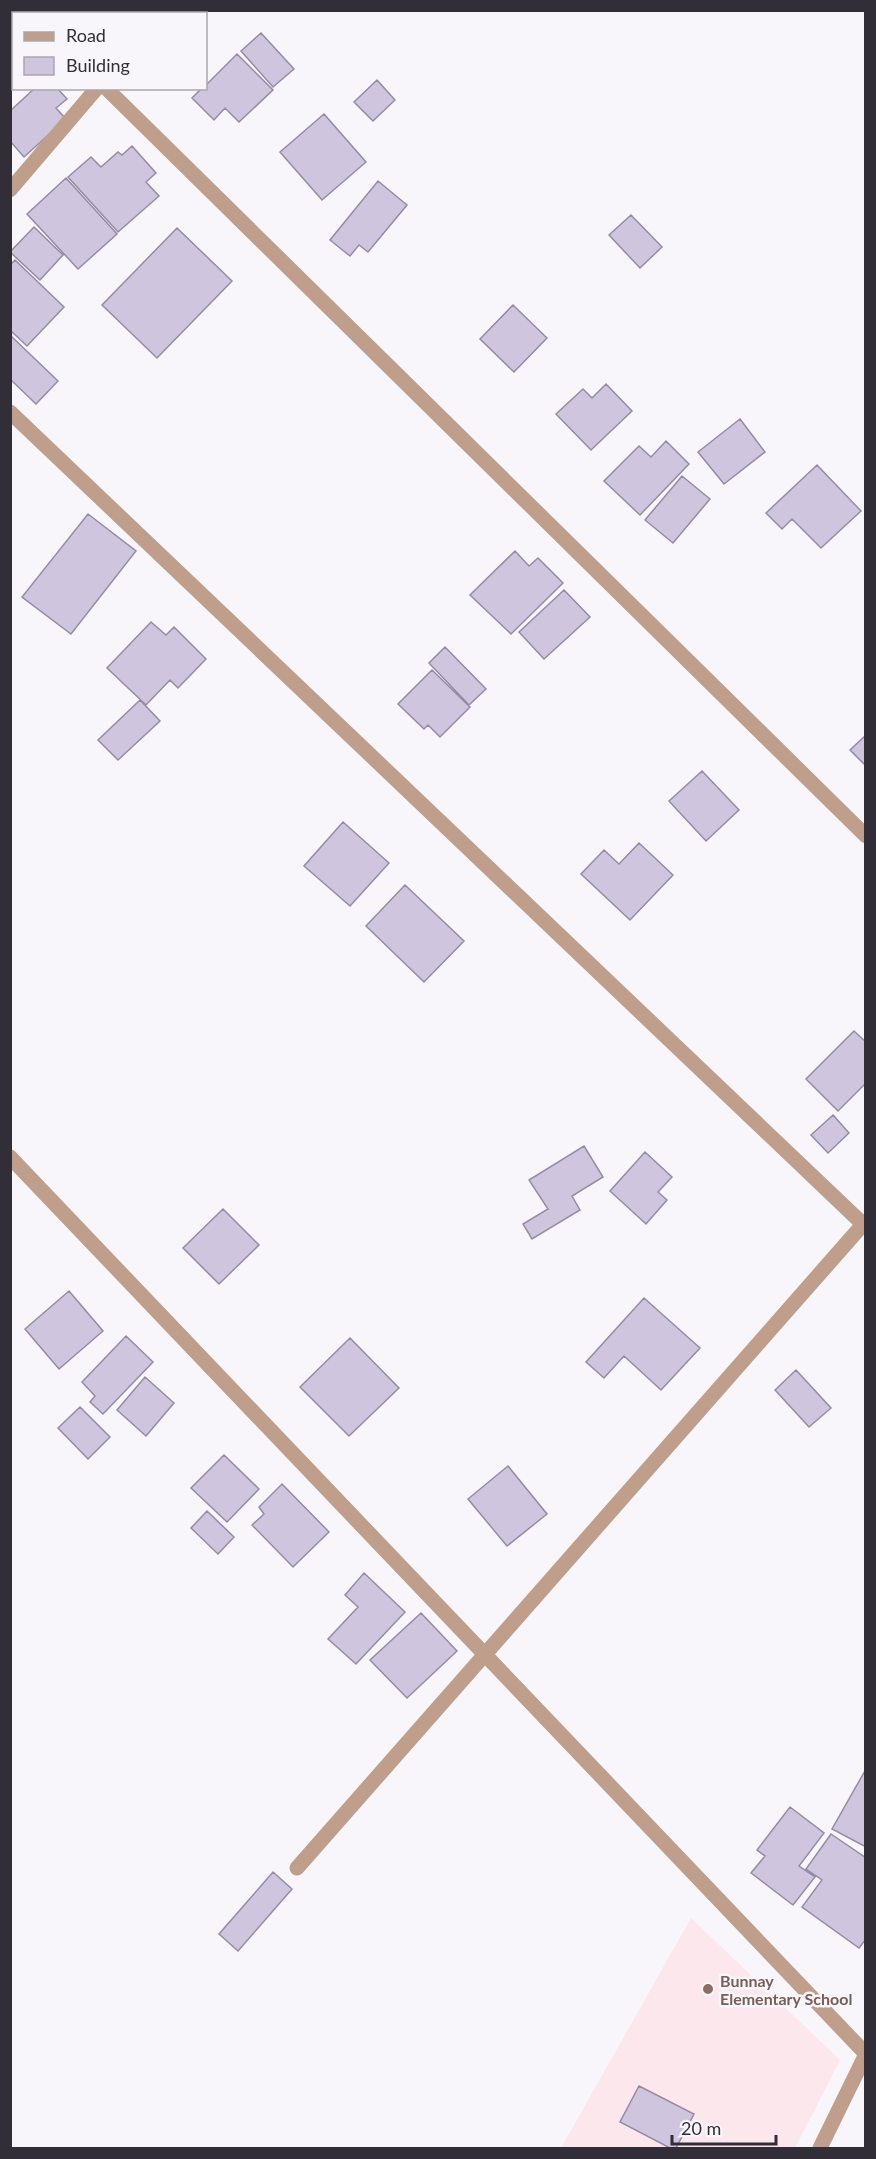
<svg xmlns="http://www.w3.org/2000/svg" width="876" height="2159" font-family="Lato,sans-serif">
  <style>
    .education { fill: #fce7ec }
    .building { fill: #d0c5df; stroke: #968ba4; stroke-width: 1.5 }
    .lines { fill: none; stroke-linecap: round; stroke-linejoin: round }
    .minor { stroke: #bf9f8c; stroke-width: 15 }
    .education-dot { fill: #8d6e63; stroke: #f8f6fb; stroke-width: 2 }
    .labels { text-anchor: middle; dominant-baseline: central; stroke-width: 5; stroke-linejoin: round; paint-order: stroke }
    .education-label { font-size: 16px; font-weight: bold; fill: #785e54; stroke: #f8f6fb; text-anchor: start }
  </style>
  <rect width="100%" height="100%" fill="#f8f6fb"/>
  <path class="education" d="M691,1918l149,142 -45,88h-234z"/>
  <path class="building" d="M261,33l33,36 -21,18 -32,-36z
    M10,40l4,3v31l-4,3z
    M237,54l36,36 -34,32 -14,-14 -11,12 -22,-22 10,-10h4v-3z
    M377,80l18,20 -22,21 -19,-19z
    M35,88h22l10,11 -11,9 10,11 -42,38 -14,-16v-30z
    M324,114l42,48 -44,38 -42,-48z
    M132,146l24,27 -10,9 13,14 -41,36 -50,-55 23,-20 10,10 17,-15 4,3z
    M66,178l51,56 -39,35 -51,-55z
    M378,181l29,24 -39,47 -9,-7 -9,11 -20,-16z
    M631,215l31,32 -22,21 -31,-33z
    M34,227l29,28 -23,25 -30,-28z
    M177,228l55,53 -75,77 -55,-53z
    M15,260l49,47 -37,39 -17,-16v-65z
    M513,305l34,33 -33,34 -34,-33z
    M10,335l48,46 -22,23 -26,-25z
    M606,384l26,27 -41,39 -35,-36 27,-25 9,9z
    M740,419l25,33 -41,32 -26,-32z
    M666,441l23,23 -49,51 -36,-34 35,-35 12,11z
    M817,465l44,46 -40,37 -29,-29 -10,10 -16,-16z
    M682,476l28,23 -37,44 -28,-23z
    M88,514l48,37 -65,83 -49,-37z
    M515,551l14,15 9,-8 25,25 -52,51 -41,-39z
    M564,590l26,27 -46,42 -25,-27z
    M151,622l15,13 8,-8 32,32 -28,29 -8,-8 -24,25 -39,-37z
    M445,647l41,42 -17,16 -40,-42z
    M432,670l38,37 -30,30 -12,-12 -4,4 -26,-25z
    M140,700l20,21 -42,39 -20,-20z
    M866,735v31l-16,-16z
    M702,771l37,39 -33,31 -37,-40z
    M343,822l46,41 -39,43 -46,-40z
    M639,843l34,32 -43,45 -49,-46 23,-24 15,14z
    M405,885l59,56 -40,41 -58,-56z
    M854,1031l12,11v41l-28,28 -32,-32z
    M833,1115l16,18 -21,20 -17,-18z
    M584,1146l19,31 -31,19 8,14 -48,29 -9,-15 25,-15 -19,-29z
    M645,1152l27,25 -14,15 9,8 -21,24 -36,-33z
    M223,1209l36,36 -40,39 -36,-36z
    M69,1291l34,40 -44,38 -34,-40z
    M644,1298l56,50 -39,42 -37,-34 -20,22 -18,-16z
    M126,1336l27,26 -50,52 -13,-12 5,-6 -13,-14z
    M350,1338l49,50 -50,48 -49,-49z
    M796,1370l35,38 -22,19 -34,-37z
    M145,1377l29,26 -28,33 -29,-26z
    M80,1407l30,30 -22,22 -30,-31z
    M224,1455l35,34 -32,33 -36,-34z
    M508,1466l39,48 -40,32 -39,-47z
    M282,1484l47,48 -36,35 -41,-42 12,-11 -5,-7z
    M207,1511l27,26 -16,17 -27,-26z
    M364,1573l41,39 -49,52 -28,-25 30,-32 -13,-12z
    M421,1613l36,38 -50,47 -37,-38z
    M866,1769v78l-34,-18z
    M790,1807l34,26 -25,33 16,11 -22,28 -42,-32 14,-17 -8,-6z
    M831,1834l35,24v81l-7,9 -57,-41 20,-27 -16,-11z
    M273,1872l19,17 -54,62 -19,-17z
    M639,2086l55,28 -18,34h-6l-50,-26z"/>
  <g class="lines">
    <path class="minor" d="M23,10l3,4
      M106,88l760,748
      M10,190l87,-102
      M10,412l856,815
      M10,1157l856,897
      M297,1868l569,-647
      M820,2148l46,-94"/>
  </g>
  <circle class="education-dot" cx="708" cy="1989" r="6"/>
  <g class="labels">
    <g class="education-label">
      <text x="720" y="1980">Bunnay<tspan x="720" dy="18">Elementary School</tspan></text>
    </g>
  </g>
  <rect width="876" height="2159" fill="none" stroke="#322e38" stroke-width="24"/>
  <rect x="12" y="12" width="195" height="78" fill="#f8f6fb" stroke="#a9a6ad" stroke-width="1.5"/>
  <rect x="24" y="32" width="30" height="9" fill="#bf9f8c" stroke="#a9a6ad" stroke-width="1.5"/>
  <text x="66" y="42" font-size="18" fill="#322e38">Road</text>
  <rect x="24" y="57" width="30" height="18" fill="#d0c5df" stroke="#a9a6ad" stroke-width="1.5"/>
  <text x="66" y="72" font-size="18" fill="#322e38">Building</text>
  <path d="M672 2135v9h104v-9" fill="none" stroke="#322e38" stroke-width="3"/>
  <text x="681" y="2135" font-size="18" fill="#322e38" stroke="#f8f6fb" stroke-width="4.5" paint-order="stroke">20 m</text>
</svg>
